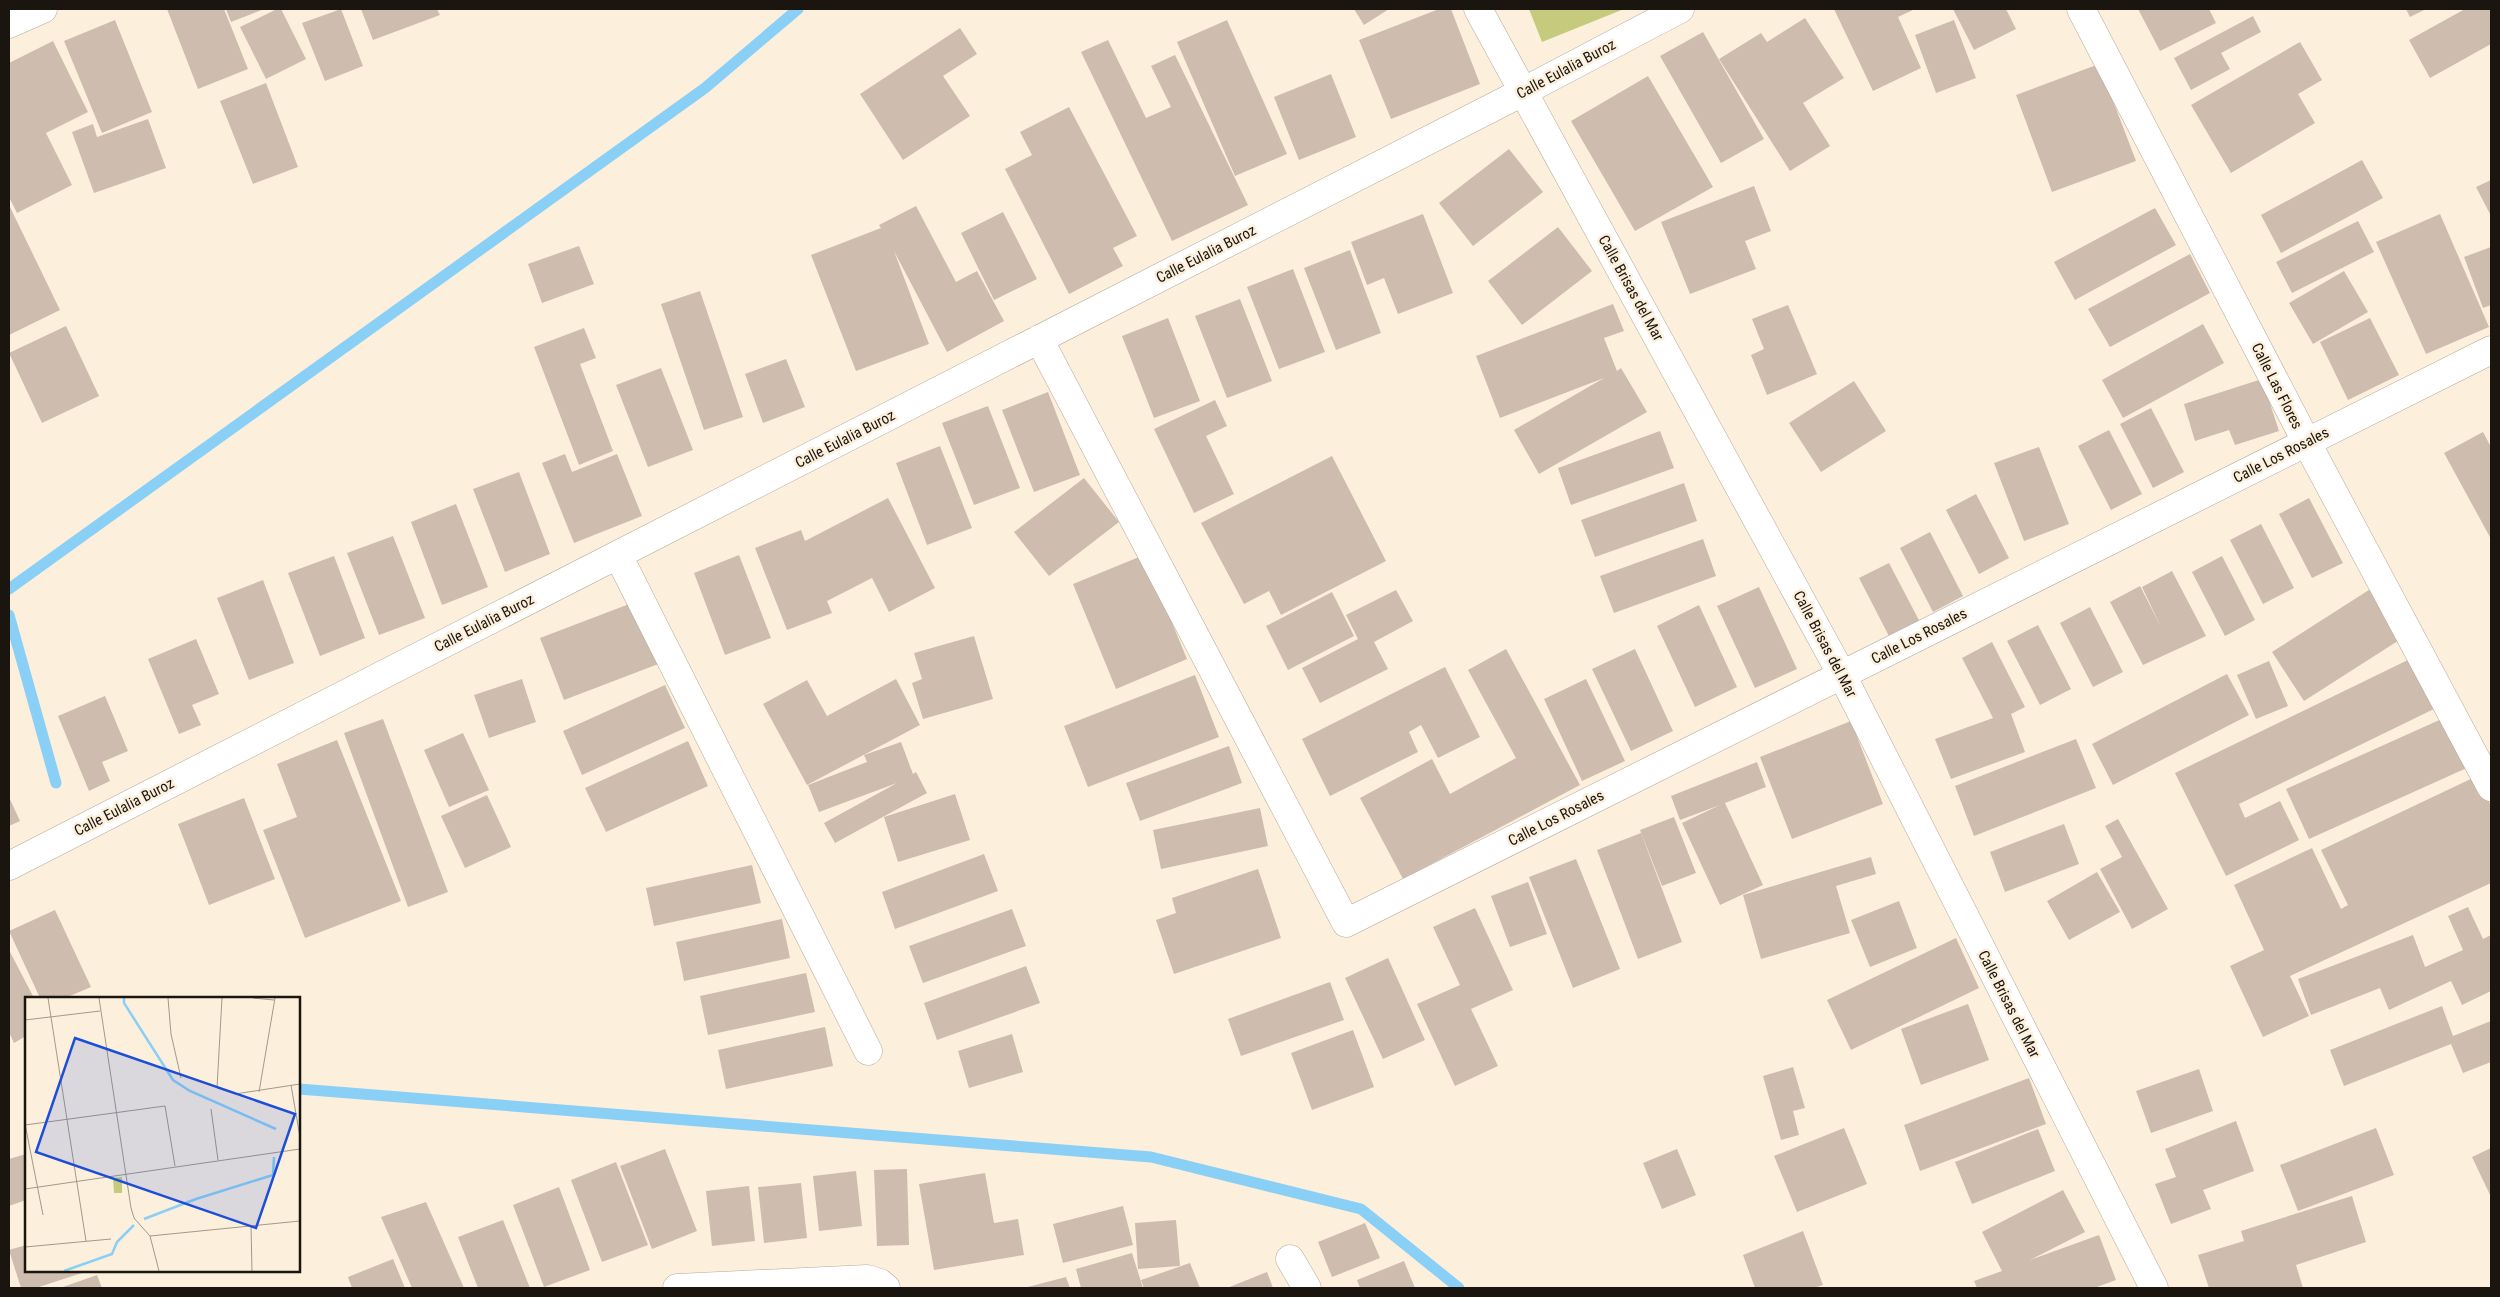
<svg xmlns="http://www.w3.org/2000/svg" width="2500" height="1297" font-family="'Roboto Condensed',sans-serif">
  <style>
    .green { fill: #c5ca7c }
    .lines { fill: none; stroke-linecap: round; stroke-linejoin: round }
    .stream { stroke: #89cff6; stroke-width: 11 }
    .building { fill: #cebcaf }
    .street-casing { stroke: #b5aa98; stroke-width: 29 }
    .street { stroke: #fff; stroke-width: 28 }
    .labels { text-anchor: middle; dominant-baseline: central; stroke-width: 5; stroke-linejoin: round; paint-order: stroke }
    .street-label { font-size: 15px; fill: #1a160f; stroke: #fcf0dd }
    .inset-river { fill: none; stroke: #89cff6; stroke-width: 2.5 }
    .inset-road { fill: none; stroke: #a2998b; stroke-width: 1 }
    .view { fill: #1d4ed8; fill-opacity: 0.15; stroke: #1d4ed8; stroke-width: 2.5 }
    .inset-edge { fill: none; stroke: #1a160f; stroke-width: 2.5 }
  </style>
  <rect width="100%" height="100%" fill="#fcf0dd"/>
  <path class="green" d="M1529,9h95l-82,33z"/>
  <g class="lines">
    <path class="stream" d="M9,589l696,-501 93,-79
      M9,615l47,168
      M299,1089l852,68 210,52 98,79"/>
  </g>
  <path class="building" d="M167,9h57l24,60 -50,20z
    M226,9h38l-33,13z
    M277,9h4l25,50 -40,20 -26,-52z
    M341,9l22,57 -38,15 -23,-58z
    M361,9h76l3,6 -67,25z
    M1354,9h35l-25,16z
    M1439,9h12l29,75 -89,35 -32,-79z
    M1834,9h81l-17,8 23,51 -48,23z
    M1953,9h53l10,20 -42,21z
    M2138,9h71l7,14 -56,28z
    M2406,9h20l-16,8z
    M2465,9h26v35l-61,34 -21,-38z
    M2253,16l8,16 -40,21 9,16 -39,21 -17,-32z
    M1805,18l39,60 -41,25 27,43 -40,25 -71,-112 42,-26 6,9z
    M115,20l37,92 -50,21 -38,-92z
    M1227,20l60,134 -52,22 -58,-134z
    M1954,20l22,58 -40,15 -21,-58z
    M960,28l17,26 -34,22 27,40 -67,44 -43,-66z
    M1703,32l61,107 -43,24 -61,-107z
    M1108,40l38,78 25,-11 -20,-41 24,-11 73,150 -76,36 -91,-189z
    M53,41l35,71 -42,21 26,52 -55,28 -8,-16v-134z
    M2300,42l22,38 -24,14 17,29 -84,50 -40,-68z
    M2099,64l37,97 -84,31 -36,-97z
    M1331,74l25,63 -57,23 -25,-63z
    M1648,76l65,111 -78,44 -64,-110z
    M266,83l32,84 -45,17 -33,-83z
    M1069,107l68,129 -24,12 10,18 -54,28 -64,-125 27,-14 -12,-23z
    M148,119l18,49 -72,25 -22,-61 21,-8 4,13z
    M1509,149l34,43 -70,54 -34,-43z
    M2362,160l21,38 -102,55 -20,-38z
    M2491,180v36l-15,-29z
    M1754,186l17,45 -26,10 11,28 -66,25 -29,-72z
    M9,205l51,105 -51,25z
    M916,206l40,76 21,-11 27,50 -57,31 -53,-101 35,93 -73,27 -45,-116 70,-27 -2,-3z
    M2155,208l21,37 -101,55 -21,-38z
    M1003,212l34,67 -43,21 -33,-67z
    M1423,214l30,79 -55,21 -14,-36 -17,7 -16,-43z
    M2440,214l49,113 -63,27 -50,-112z
    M2358,221l16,31 -82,41 -16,-31z
    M1558,227l34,44 -70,54 -34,-44z
    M579,246l15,38 -52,19 -14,-39z
    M2491,247v58l-8,3 -19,-51z
    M1350,250l31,83 -45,17 -32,-82z
    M2190,254l20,39 -100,54 -22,-38z
    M1293,269l32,83 -46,17 -32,-82z
    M2344,271l24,41 -55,32 -24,-41z
    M700,291l43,126 -39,13 -43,-126z
    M1240,299l32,82 -45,17 -32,-82z
    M1613,304l11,27 -20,7 13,33 4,-3 26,44 -108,62 -25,-44 90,-52 -104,40 -24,-62z
    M1788,305l29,69 -50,21 -16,-40 13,-6 -12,-30z
    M1168,318l32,83 -46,17 -32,-82z
    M2370,318l29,57 -51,25 -28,-58z
    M2203,324l21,39 -101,55 -21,-38z
    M66,326l33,70 -57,27 -33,-70z
    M584,328l12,30 -16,6 33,87 -34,14 -45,-118z
    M786,359l19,48 -42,16 -18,-49z
    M661,368l32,82 -45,17 -32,-82z
    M2262,379l17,52 -44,14 -6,-15 -34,11 -11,-37z
    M1854,381l32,50 -65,41 -32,-49z
    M1048,392l32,83 -46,17 -32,-82z
    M1215,400l12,26 -21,10 28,58 -40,19 -40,-84z
    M988,406l32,82 -46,17 -32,-82z
    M2151,408l33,64 -31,16 -33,-64z
    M2109,430l33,64 -31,16 -33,-64z
    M1660,431l14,37 -103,37 -13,-37z
    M2483,432l8,15v92l-47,-86z
    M940,446l32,82 -45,17 -31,-82z
    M2039,447l30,77 -45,17 -30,-78z
    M565,454l7,18 45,-18 25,62 -68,27 -32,-80z
    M1332,456l54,105 -105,54 -12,-24 -25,13 -43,-81z
    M519,472l31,82 -45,18 -32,-83z
    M1084,478l35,44 -70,54 -35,-44z
    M1684,483l13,38 -102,36 -14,-37z
    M1976,494l33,64 -30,16 -33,-64z
    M888,498l47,90 -46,24 -17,-34 -45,23 5,12 -45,17 -32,-82 46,-18 4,11z
    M2309,498l34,65 -31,15 -33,-64z
    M456,504l32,83 -46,18 -31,-83z
    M2261,524l33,64 -31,16 -33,-64z
    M1930,532l33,64 -30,16 -33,-64z
    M393,536l32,82 -46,17 -32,-82z
    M1703,539l13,37 -102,37 -14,-37z
    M739,555l32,83 -46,17 -31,-82z
    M1144,555l43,104 -71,30 -43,-105z
    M334,556l31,82 -45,18 -32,-83z
    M2222,556l33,64 -30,16 -33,-64z
    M1889,563l33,63 -30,16 -33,-64z
    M2172,571l34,65 -63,29 -33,-63 30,-16 21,41 -19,-40z
    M263,580l31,83 -45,17 -32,-82z
    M1759,587l38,82 -42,19 -38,-82z
    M2372,588l32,49 -100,64 -32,-49z
    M1396,590l17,31 -39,21 14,27 -68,34 -18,-35 56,-29 -12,-24z
    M1332,592l22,44 -66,34 -22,-44z
    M637,601l24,62 -97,37 -24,-62z
    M1699,605l38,82 -42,20 -38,-81z
    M2090,607l33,65 -30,15 -33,-64z
    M2038,625l33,64 -31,16 -33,-64z
    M974,636l19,63 -70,20 -11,-36 10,-4 -8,-26z
    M196,639l23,55 -27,11 9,20 -22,9 -31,-75z
    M1992,642l33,65 -14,7 14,38 -74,27 -16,-40 58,-21 -31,-60z
    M1506,649l74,136 -177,94 -43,-81 72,-39 18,35 66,-36 -48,-88z
    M1635,649l38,82 -42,20 -39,-82z
    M2412,658l24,50 -197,96 6,14 35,-17 19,39 -73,36 -51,-103z
    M2269,661l19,45 -32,13 -19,-44z
    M1445,667l35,70 -42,21 -17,-33 -12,7 9,20 -88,44 -28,-57z
    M2227,674l22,41 -136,70 -21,-41z
    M1195,675l24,62 -131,50 -24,-61z
    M522,679l14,43 -47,16 -15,-43z
    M896,679l24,46 -113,60 -44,-81 44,-24 20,36z
    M1586,679l39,82 -43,20 -38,-82z
    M665,685l20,43 -103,47 -19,-44z
    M105,696l23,55 -26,11 8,19 -21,10 -31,-75z
    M2446,717l23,50 -160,72 -23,-50z
    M383,719l65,173 -40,15 -64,-174z
    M1851,721l32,83 -91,35 -32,-82z
    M463,733l26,57 -40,17 -25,-57z
    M2076,739l20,49 -122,48 -19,-50z
    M337,740l64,161 -96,37 -42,-108 34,-13 -20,-53z
    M688,741l20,45 -102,46 -21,-44z
    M901,742l12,32 3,-2 11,21 -92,50 -11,-20 73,-40 -78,29 -11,-27 59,-23 -3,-7z
    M1229,746l13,37 -102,38 -14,-38z
    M1757,762l9,25 -41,16 38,82 -43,20 -38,-82 38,-18 -40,15 -9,-24z
    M2477,776l14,30v77l-201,93 19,40 -46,21 -33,-71 34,-16 -30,-65 78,-37 29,61 7,-4 -27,-55z
    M955,794l15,46 -72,22 -14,-45z
    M487,795l24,52 -46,21 -24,-52z
    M9,797l11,24 -11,5z
    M244,798l31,81 -66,26 -31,-81z
    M1260,808l8,38 -107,23 -8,-39z
    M1674,817l22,56 -34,13 -22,-56z
    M2118,819l50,90 -36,20 -32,-60 22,-12 -17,-31z
    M2064,824l15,40 -74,28 -15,-40z
    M1641,833l41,109 -44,17 -41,-109z
    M984,854l14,37 -103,38 -13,-37z
    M1871,857l5,17 -40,12 14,47 -89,26 -18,-64z
    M1576,859l44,110 -47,19 -44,-111z
    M752,865l9,38 -107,23 -8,-38z
    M1258,869l23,69 -107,36 -18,-54 20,-7 -4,-15z
    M2097,872l23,40 -51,28 -22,-39z
    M1528,882l19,52 -37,13 -19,-51z
    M1899,901l18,47 -47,19 -19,-47z
    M2468,907l15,32 8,-4v56l-29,14 -11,-24 -62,29 -9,-22 -69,27 -13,-36 115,-44 12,32 38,-17 -15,-34z
    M1475,908l38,82 -42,19 27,57 -43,20 -38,-82 43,-19 -27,-58z
    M1012,909l14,37 -103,37 -14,-37z
    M55,910l36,77 -26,11h-25l-31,-67z
    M782,919l8,39 -106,23 -8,-39z
    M1956,938l23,50 -128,62 -24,-50z
    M9,950l25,48h-8v38l-12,7 -5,-11z
    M1388,958l37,82 -42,19 -38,-81z
    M1026,966l14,37 -103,37 -13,-37z
    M806,973l9,39 -107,23 -8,-39z
    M1330,982l14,38 -103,36 -13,-37z
    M1968,1004l21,56 -68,25 -20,-56z
    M2442,1006l11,30 38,-15v41l-28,11 -12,-29 -107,42 -14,-36z
    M825,1027l8,39 -107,23 -8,-39z
    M1353,1030l21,57 -62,23 -21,-57z
    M1012,1034l11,38 -54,16 -11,-37z
    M1793,1067l12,41 -12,3 6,24 -18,5 -18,-64z
    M2199,1069l14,42 -62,22 -15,-42z
    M2029,1078l17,46 -126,47 -16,-46z
    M2236,1121l18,50 -51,19 8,19 -40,15 -16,-40 21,-7 -11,-28z
    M1844,1128l23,56 -70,28 -23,-56z
    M2376,1128l18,47 -96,36 -18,-46z
    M2038,1129l17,42 -83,33 -17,-42z
    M2491,1148v49l-19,-40z
    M665,1149l32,82 -45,18 -32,-83z
    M1677,1149l19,46 -34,14 -19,-46z
    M26,1154v46l-17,6v-47z
    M616,1162l32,83 -46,17 -31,-82z
    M907,1169l2,76 -32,1 -3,-76z
    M856,1171l6,55 -43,5 -6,-55z
    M985,1173l9,50 24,-4 6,36 -90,15 -15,-86z
    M801,1183l6,55 -43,5 -6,-56z
    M749,1186l6,55 -43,5 -6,-55z
    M559,1187l31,83 -46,17 -31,-82z
    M2063,1190l22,42 -55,28 69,-25 17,45 -22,8h-117l-3,-7 28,-10 -20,-39z
    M2352,1196l14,46 -70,23 7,23h-94l-11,-33 46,-14 -3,-10z
    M426,1202l38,86h-52l-31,-71z
    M1123,1206l10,39 -70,18 -10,-39z
    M503,1220l27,68h-52l-20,-51z
    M1176,1220l4,46 -42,3 -3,-46z
    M1365,1223l15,35 -48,19 -14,-35z
    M1803,1231l20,54 -10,3h-58l-12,-33z
    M26,1245v26h62l-52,17h-15l-12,-38z
    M1132,1253l11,35h-62l-5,-19z
    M393,1259l12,29h-53l-4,-11z
    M1404,1261l11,27h-55l-3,-8z
    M1190,1263l10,25h-56l-3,-8z
    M1267,1272l6,16h-46z
    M97,1275l5,13h-42z
    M1066,1277l4,11h-46z"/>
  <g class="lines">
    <g class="street-casing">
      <path id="street" d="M1478,9l364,666 312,613
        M2081,9l226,434 184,344
        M9,24l34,-15
        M1039,339l307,584 1145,-573
        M618,555l250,496
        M9,866l1502,-768 169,-89
        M1290,1259l17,29
        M677,1288l190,-9 13,4 6,5"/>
    </g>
    <use href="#street" class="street"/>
  </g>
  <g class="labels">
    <g class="street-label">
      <text transform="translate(1566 69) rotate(-28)">Calle Eulalia Buroz</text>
      <text transform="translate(1206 254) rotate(-27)">Calle Eulalia Buroz</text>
      <text transform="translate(1631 288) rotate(61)">Calle Brisas del Mar</text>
      <text transform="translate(2277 386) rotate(63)">Calle Las Flores</text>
      <text transform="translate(845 439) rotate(-27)">Calle Eulalia Buroz</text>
      <text transform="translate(2281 455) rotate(-27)">Calle Los Rosales</text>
      <text transform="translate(484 623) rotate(-27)">Calle Eulalia Buroz</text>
      <text transform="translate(1919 636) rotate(-27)">Calle Los Rosales</text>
      <text transform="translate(1825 644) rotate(62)">Calle Brisas del Mar</text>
      <text transform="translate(124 807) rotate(-27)">Calle Eulalia Buroz</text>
      <text transform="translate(1556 818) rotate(-27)">Calle Los Rosales</text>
      <text transform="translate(2009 1004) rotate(63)">Calle Brisas del Mar</text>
    </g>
  </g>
  <g transform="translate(25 997)">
    <rect width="275" height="275" fill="#fcf0dd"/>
    <path d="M97,180v16h-8l-1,-15z" fill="#c5ca7c"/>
    <path class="inset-river" d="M99,1v5l49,77 17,11 86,38M119,222l52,-20 77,-24 1,-18M39,274l48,-17 5,-12 17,-17"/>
    <path class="inset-road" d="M23,1l38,243M74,1l32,210 3,10 16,18 9,35M143,1l3,36 10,44M197,1l-5,90 18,6 65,-10M228,1l21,2M0,23l75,-9M266,88l9,52M234,95l16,-94M186,112l7,51M0,127l18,91M0,128l140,-19 10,60M0,192l275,-40M226,229l1,45M125,239l150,-15M0,250l86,-8"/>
    <path class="view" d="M50,41l220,76 -39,114 -220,-76z"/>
    <rect width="275" height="275" class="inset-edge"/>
  </g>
  <rect width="2500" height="1297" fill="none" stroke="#1a160f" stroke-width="20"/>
</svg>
